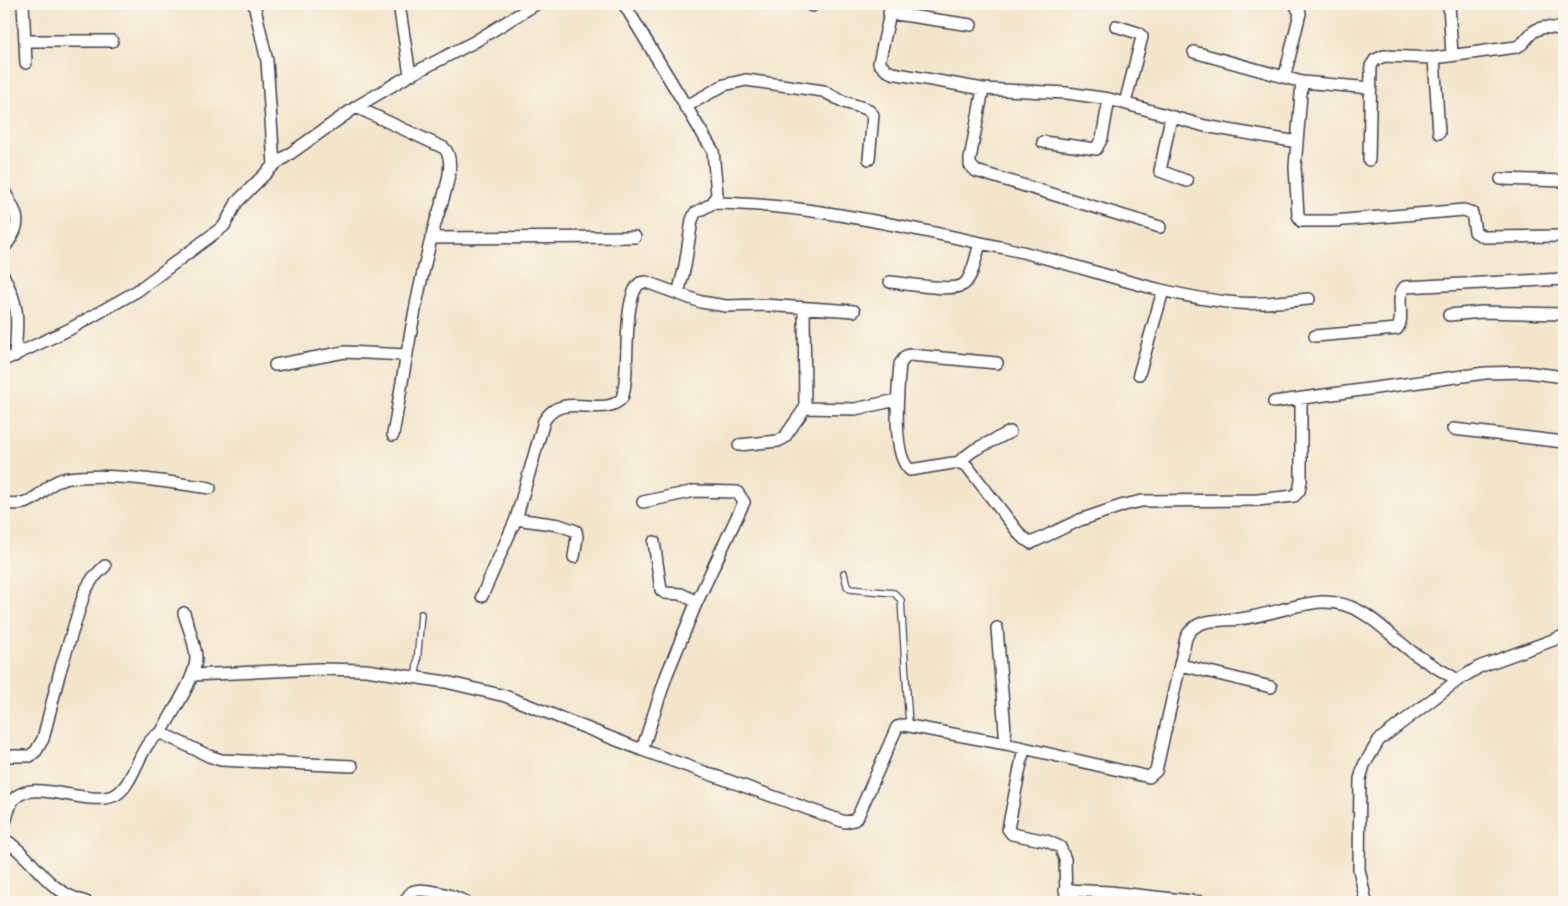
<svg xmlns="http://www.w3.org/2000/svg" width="1568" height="906" font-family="'Balsamiq Sans',sans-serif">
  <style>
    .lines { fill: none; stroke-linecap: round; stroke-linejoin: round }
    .service-casing { stroke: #413f50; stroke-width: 8 }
    .minor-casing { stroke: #413f50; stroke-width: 14 }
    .service { stroke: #fff; stroke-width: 5.5 }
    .minor { stroke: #fff; stroke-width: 11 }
  </style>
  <rect width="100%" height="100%" fill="#fbf7ec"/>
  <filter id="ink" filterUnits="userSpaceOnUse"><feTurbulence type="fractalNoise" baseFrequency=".02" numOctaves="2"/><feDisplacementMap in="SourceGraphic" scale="10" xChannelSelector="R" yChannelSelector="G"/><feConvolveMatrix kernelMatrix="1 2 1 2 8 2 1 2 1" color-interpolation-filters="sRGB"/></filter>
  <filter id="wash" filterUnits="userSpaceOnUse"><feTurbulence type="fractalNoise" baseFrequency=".0096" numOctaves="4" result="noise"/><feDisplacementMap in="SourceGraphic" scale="20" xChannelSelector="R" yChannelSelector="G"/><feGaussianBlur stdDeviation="1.12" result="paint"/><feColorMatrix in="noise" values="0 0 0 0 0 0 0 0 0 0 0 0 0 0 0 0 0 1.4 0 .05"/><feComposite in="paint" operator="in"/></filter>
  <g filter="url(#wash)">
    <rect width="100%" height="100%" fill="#f3e5ca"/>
  </g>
  <g filter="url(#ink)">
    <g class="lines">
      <g class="service-casing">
        <path id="service" d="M844,573l3,13 3,3 44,4 7,7 8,125
          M416,676l5,-62"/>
      </g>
      <g class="minor-casing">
        <path id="minor" d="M23,4l3,59
          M254,4l13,57 7,104
          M399,4l11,71
          M624,4l89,147 4,43 -4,9 -18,10 -3,7 -7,46 -7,28
          M808,4l4,2
          M892,4l-13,59 7,7 6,3 91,16 84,4 42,6 96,27 92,16
          M1449,4l3,51
          M889,13l82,12
          M1116,26l22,7 4,4 -17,66
          M27,41h85
          M1194,52l108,30 69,6
          M1434,58l5,75
          M1285,75l15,-62 -5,-9
          M1302,82l-7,85 3,48 3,6h32l131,-11 8,3 3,19 9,5 80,-1
          M983,89l-13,70v6l6,6 184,56
          M356,107l88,41c15,14 -4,58 -9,76 -19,69 -30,141 -42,211
          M685,107l39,-22 22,-5 77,11 21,11 23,7 6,6 -4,44
          M1171,117l-11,54 27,10
          M1043,142l53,7 6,-11 7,-39
          M1369,160l2,-94 4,-6 9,-4 50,2 82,-11c6,-2 8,-5 12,-10 10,-13 22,-10 36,-7
          M1501,179l63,2
          M4,191c15,27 19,31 0,57
          M713,203c98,1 196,25 292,45 78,17 152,48 232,55 23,2 48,-2 72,-4
          M431,238l204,-1
          M4,277c17,33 13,44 11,79
          M890,282c14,1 64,11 74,2 9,-7 12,-29 16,-40
          M1449,315l33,-3 82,2
          M1315,336l82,-7c9,-12 -3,-31 8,-42l159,-8
          M4,360l66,-31 67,-38 87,-65 13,-24 37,-37 82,-58 54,-32 64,-33 62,-38
          M997,363l-87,-8 -4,1 -6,8c-2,23 -9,91 10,106l43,-7h7l7,3 54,70 10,7 49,-23 44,-15 18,-4 116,-1 36,-4 5,-5 2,-10v-83
          M275,365l70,-13 62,3
          M1139,374l24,-83
          M1274,402l211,-29 41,-1 38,5
          M805,408l50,1 42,-9
          M1453,429l111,13
          M739,445l39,-4 6,-3 21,-30 -1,-100
          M957,463l17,-13 36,-18
          M4,503c38,6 37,-22 65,-25 42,-6 99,4 141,10
          M516,519l43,6 17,6 1,6 -3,20
          M654,542l7,48 4,3 16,1 16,8
          M482,596l34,-77 28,-98c18,-32 59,-1 78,-23 9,-24 -1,-100 18,-115l6,-1 55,20 25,4 38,-1 90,6
          M997,628l9,116
          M1181,665l90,22
          M192,675l127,-6 47,1 80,12 59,14 137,54 203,72 9,-2 4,-4 39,-89 7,-2 102,19 143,33 7,-6 30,-133c9,-21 34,-17 53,-19 28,-3 54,-15 82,-17 40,-2 62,28 91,50 14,10 30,19 46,28
          M161,733c10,-19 34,-53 35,-74 0,-15 -8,-32 -12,-46
          M1024,748l-16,81 4,5 35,7 13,6 5,12 1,43
          M642,750l25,-76 28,-68 49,-104 -7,-10 -42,-1 -52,11
          M4,756h26l6,-5 7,-12 17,-68 25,-80 8,-13 12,-12
          M4,825c3,-8 5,-19 9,-25 19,-25 78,10 104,-6 19,-13 23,-53 44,-61l48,23 12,4 131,6
          M4,839c33,21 39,51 82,63
          M1065,890l45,2 90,10
          M405,902c2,-3 3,-7 7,-10 9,-6 44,4 53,10
          M1366,902l-7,-33 1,-90 4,-14 15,-25 79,-60 21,-13 85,-31"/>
      </g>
      <use href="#service" class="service"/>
      <use href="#minor" class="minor"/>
    </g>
  </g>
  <rect width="1568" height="906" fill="none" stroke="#fbf7ec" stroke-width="20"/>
</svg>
